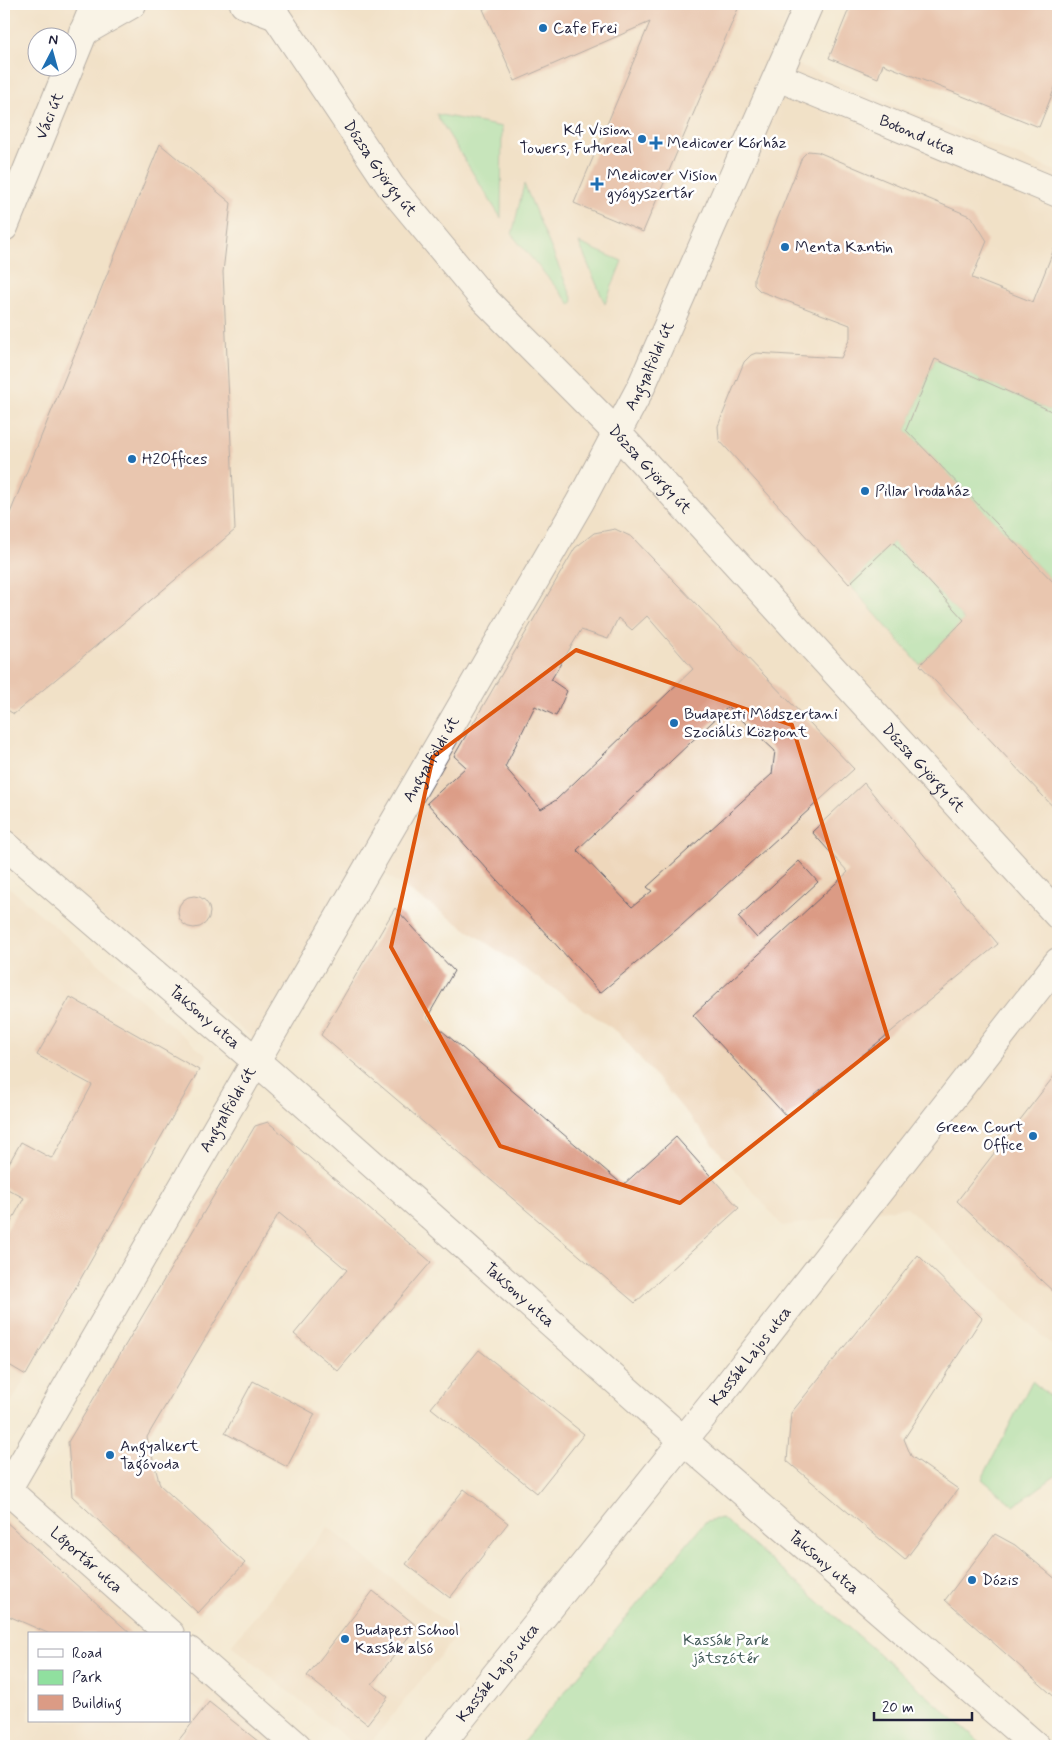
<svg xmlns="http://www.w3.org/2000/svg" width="1062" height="1750" font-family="Mynerve,sans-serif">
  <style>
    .built { fill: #eed7bb; fill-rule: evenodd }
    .green { fill: #90e09f; stroke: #59816d }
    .building { fill: #db9b85; fill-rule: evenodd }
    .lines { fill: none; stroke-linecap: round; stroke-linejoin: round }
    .minor-casing { stroke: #6c6870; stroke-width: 30 }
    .secondary-casing { stroke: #6c6870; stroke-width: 30 }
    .minor { stroke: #fff; stroke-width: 28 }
    .secondary { stroke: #fff; stroke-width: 28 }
    .marked { fill: none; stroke: #de560e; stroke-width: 4; stroke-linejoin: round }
    .poi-dot { fill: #1f6fb2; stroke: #fff; stroke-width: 2 }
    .labels { text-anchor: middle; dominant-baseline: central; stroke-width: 5; stroke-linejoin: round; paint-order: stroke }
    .poi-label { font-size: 16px; fill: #22223b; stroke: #fff; text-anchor: start }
    .street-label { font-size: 16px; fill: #22223b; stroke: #fff }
    .park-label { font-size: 16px; fill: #435b59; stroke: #fff }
  </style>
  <rect width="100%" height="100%" fill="#fff"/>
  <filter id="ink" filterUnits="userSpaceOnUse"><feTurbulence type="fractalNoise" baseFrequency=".02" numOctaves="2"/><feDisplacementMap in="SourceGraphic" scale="10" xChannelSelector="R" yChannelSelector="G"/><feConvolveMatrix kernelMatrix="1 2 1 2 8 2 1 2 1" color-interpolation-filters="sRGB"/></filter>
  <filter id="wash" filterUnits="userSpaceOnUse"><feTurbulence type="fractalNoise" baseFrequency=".0096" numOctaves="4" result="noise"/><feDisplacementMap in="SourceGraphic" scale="20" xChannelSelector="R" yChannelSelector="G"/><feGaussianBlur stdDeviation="1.12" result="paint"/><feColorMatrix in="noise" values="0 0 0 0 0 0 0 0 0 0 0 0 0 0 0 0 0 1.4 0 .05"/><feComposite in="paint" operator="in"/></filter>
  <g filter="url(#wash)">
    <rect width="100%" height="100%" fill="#f4e9d2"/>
    <path class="built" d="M4,4h789l-21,50 286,118v1179l-151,-144 -125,19 -163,-193 -237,-161 -108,184 -270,-221zM38,38h30v30h-30z
      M4,883l203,173 -203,359z
      M4,1474l175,160h-150v87h160v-79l114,104h-299z
      M328,1527l131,106 -91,113h-12l-125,-101z"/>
    <path class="green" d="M436,114l66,13 -1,91z
      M524,184l49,116 -2,5 -59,-70z
      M579,243l43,18 -17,43z
      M935,359l123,55v173l-152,-157z
      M893,542l71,78 -44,45 -71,-81z
      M1032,1381l26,22v71l-44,32 -32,-27z
      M722,1518l241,209 22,19h-465l186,-225z"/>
    <g id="blocks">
      <path class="building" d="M494,4h246l-97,228 -69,-29 76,-181 -135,59 -32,-72z
        M851,4h207v76l-19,47 -156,-63 -5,14 -49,-20z
        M160,144l71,59 -8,69 12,258 -221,184 -10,-6v-180z
        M808,151l10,1 154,65 15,24 -15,37 61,24 21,-53 4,2v163l-123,-55 -29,71 152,157v225l-138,-147 44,-45 -71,-78 -44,42 -130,-144 -1,-14 26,-64 7,-7 5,-2 85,5 9,-20v-13l-90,-34 -6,-6v-7l48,-121z
        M615,529l17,8 222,232 -172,156 -82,68 -173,-190 39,-36 -12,-11 121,-208 19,-15zM647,616l46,53 -137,131 -15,9 -36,-42 30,-61 21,10 11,-25 -16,-11 30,-50 27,9 10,-21 14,12zM728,707l47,44 -3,23 -125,113 5,4 -20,16 -55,-57z
        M864,783l134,161 -211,173 -94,-102 155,-143 -36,-40z
        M799,861l19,21 -61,56 -19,-21z
        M178 912a16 16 0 1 1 32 0a16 16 0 1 1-32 0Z
        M395,908l59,63 -27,47 196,167 53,-48 63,71 -104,95 -314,-268z
        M70,997l129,73 -173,305 -22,-13v-127l20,-37 -20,-11v-15l17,-30 30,16 3,-2 38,-71 -55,-30z
        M1058,1071v225l-101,-95z
        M268,1122l163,140 -93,109 -44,-37 53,-64 -68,-57 -132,224 13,48 85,78 -47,50 -126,-117 -4,-54 187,-316z
        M918,1255l64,63 -78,121 7,17 47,33 -53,71 -118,-99 4,-48z
        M479,1350l105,84 -47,59 -106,-85z
        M253,1381l62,33 -28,53 -62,-34z
        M464,1489l44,34 -58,75 -44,-34z
        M4,1520l127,114h-81l-46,-20z
        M995,1534l20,11 43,36v119l-113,-100z
        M373,1591l44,35 -45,58 16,13 -21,27 -60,-48z
        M209,1702l55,44h-90z
        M4,1738l9,8h-9z"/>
    </g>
  </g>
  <g filter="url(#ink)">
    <use href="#blocks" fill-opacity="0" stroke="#6c6870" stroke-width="1"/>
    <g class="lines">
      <g class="minor-casing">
        <g id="minor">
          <path id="s1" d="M778,77l280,116"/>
          <path id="s2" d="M4,844l267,230 412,366 353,306"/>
          <path id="s3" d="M4,1487l166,147"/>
          <path id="s4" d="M7,1490l573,-988 61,-115 168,-383"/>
          <path d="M189,1651l108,95"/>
          <path id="s5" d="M439,1746l288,-360 331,-424"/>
        </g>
      </g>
      <g class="secondary-casing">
        <g id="secondary">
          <path d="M244,4l32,12"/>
          <path id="s6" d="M268,4l123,183 91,110 135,136 441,482"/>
          <path d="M83,32l49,-28"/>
          <path id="s7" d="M4,227l91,-223"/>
        </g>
      </g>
      <use href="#minor" class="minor"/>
      <use href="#secondary" class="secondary"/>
    </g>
  </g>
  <path d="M0 0H1062V1750H0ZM576,650l216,75 96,313 -208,165 -180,-57 -109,-199 42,-190z" fill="#f4e9d2" fill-opacity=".55" fill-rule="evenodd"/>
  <path class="marked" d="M576,650l216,75 96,313 -208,165 -180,-57 -109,-199 42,-190z"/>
  <g class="poi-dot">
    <circle cx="543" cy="28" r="5"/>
    <circle cx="642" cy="139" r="5"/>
    <path d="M653.5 135.5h5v5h5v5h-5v5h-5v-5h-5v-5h5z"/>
    <path d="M594.5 176.5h5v5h5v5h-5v5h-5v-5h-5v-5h5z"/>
    <circle cx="785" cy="247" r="5"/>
    <circle cx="132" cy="459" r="5"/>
    <circle cx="865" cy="491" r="5"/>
    <circle cx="674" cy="723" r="5"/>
    <circle cx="1033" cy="1136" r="5"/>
    <circle cx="110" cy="1455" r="5"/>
    <circle cx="972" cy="1580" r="5"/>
    <circle cx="345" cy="1639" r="5"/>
  </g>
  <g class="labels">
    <g class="poi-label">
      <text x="553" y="28">Cafe Frei</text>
      <text x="632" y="130" text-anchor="end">K4 Vision<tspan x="632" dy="18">Towers, Futureal</tspan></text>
      <text x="667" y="143">Medicover Kórház</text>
      <text x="607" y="175">Medicover Vision<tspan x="607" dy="18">gyógyszertár</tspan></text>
      <text x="795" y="247">Menta Kantin</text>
      <text x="142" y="459">H2Offices</text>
      <text x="875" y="491">Pillar Irodaház</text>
      <text x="684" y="714">Budapesti Módszertani<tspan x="684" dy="18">Szociális Központ</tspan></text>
      <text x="1023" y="1127" text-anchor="end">Green Court<tspan x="1023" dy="18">Office</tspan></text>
      <text x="120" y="1446">Angyalkert<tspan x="120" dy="18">Tagóvoda</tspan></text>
      <text x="982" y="1580">Dózis</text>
      <text x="355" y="1630">Budapest School<tspan x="355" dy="18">Kassák alsó</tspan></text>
    </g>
    <g class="street-label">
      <text stroke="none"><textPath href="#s7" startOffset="120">Váci út</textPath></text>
      <text stroke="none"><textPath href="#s1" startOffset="151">Botond utca</textPath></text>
      <text stroke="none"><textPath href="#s6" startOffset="199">Dózsa György út</textPath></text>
      <text stroke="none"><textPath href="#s4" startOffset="1295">Angyalföldi út</textPath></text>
      <text stroke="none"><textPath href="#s6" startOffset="604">Dózsa György út</textPath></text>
      <text stroke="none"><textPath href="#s4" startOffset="845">Angyalföldi út</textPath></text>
      <text stroke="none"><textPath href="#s6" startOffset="1009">Dózsa György út</textPath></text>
      <text stroke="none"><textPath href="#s2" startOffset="265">Taksony utca</textPath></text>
      <text stroke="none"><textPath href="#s4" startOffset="440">Angyalföldi út</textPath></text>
      <text stroke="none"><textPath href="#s2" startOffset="685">Taksony utca</textPath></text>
      <text stroke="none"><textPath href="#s5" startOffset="499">Kassák Lajos utca</textPath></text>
      <text stroke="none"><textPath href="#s3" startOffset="110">Lőportár utca</textPath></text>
      <text stroke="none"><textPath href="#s2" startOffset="1090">Taksony utca</textPath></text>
      <text stroke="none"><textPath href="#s5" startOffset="94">Kassák Lajos utca</textPath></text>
    </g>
    <g class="park-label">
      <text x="726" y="1640">Kassák Park<tspan x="726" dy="18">játszótér</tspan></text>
    </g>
  </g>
  <rect width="1062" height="1750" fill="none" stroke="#fff" stroke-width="20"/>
  <rect x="28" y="1632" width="162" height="90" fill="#ffffff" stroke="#a7a7b1"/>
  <rect x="38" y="1649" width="25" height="8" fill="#ffffff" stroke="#a7a7b1"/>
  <text x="72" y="1658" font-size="15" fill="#22223b">Road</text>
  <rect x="38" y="1670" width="25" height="15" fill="#90e09f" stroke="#a7a7b1"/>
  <text x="72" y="1682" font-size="15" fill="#22223b">Park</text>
  <rect x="38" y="1695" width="25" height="15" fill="#db9b85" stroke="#a7a7b1"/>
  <text x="72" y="1708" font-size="15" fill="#22223b">Building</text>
  <g transform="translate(52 52) rotate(6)"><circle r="24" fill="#ffffff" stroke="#a7a7b1"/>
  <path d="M0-4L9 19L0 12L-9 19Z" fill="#1f6fb2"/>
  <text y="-8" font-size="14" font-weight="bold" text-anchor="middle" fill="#22223b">N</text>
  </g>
  <path d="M874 1712v8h98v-8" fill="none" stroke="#22223b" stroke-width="2.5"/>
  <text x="882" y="1712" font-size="15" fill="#22223b" stroke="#ffffff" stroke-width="4" paint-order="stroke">20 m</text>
</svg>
